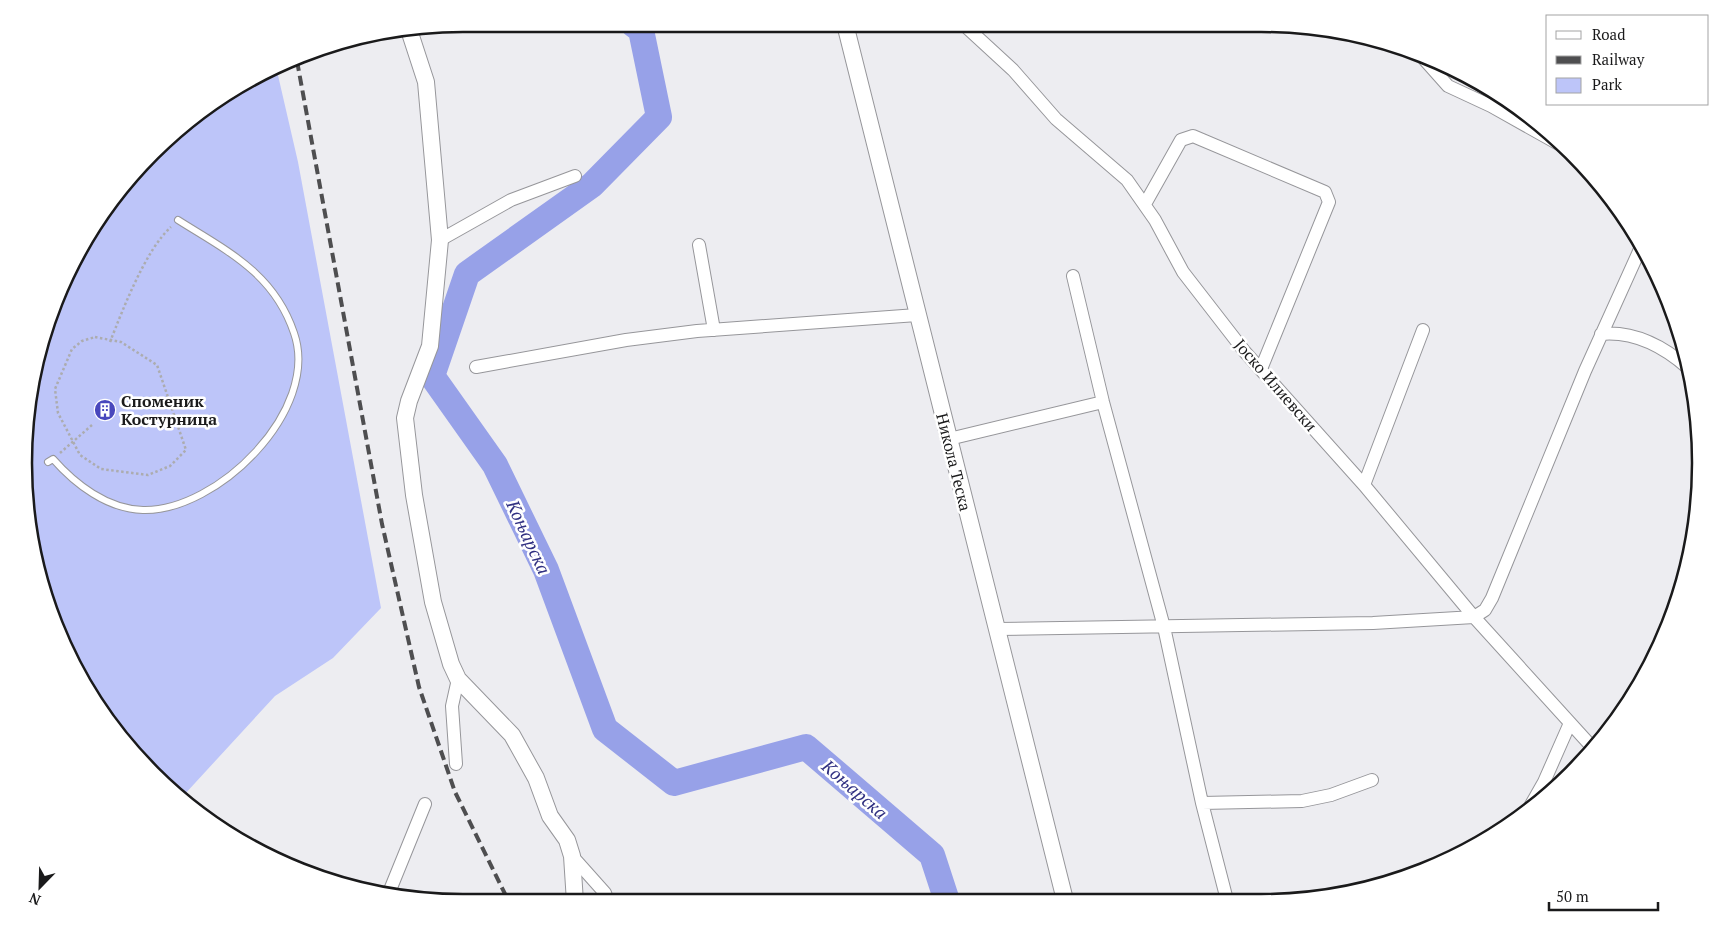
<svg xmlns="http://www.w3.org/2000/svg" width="1724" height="927" font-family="'PT Serif',serif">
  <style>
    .green { fill: #bdc5f9 }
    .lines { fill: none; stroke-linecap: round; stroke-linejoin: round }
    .river { stroke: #97a1e8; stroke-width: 26 }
    .lane-casing { stroke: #96969a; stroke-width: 8 }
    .street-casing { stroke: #96969a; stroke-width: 14 }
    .secondary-casing { stroke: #96969a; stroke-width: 18 }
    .path { stroke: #acacaf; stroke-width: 2.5; stroke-dasharray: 2.5 2.5; stroke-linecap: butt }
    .lane { stroke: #fff; stroke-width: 6 }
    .street { stroke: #fff; stroke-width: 12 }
    .secondary { stroke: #fff; stroke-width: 16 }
    .rail { stroke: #4e4e50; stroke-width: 4; stroke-dasharray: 10 5; stroke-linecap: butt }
    .labels { text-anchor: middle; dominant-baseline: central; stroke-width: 5; stroke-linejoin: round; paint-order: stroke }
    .street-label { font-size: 16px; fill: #1a1a1b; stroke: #fff }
    .poi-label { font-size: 16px; font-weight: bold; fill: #1a1a1b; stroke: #fff; text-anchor: start }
    .water-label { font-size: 18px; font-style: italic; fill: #313182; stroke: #fff }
    .rim { fill: none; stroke: #1a1a1b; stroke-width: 2.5 }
  </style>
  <rect width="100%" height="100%" fill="#ededf1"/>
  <path class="green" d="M277,71l21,91 83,446 -48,50 -58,38 -91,99 -51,-41 -76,-122 -32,-139 14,-143 59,-131 98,-104z"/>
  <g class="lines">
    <path class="river" d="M633,24l8,6 18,87 -67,68 -125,89 -35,102 63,89 51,105 59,159 69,54 132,-36 126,108 15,46"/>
    <g class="lane-casing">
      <path id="lane" d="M48,462l5,-3c22,25 54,50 90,51 74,2 178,-100 151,-177 -20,-60 -67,-82 -116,-113"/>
    </g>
    <g class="street-casing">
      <path id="street" d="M963,24l50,46 43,49 71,61 28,40 28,52 62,80 119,133 110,132 118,130
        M1424,59l24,27 43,20 73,41
        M1145,204l36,-64 12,-4 132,56 4,10 -68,167
        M440,240l71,-40 64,-24
        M699,245l15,85
        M1073,276l30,126 61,225 38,176 25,97
        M1601,334c33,-3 62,12 87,34
        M476,367l150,-27 71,-9 220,-16
        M949,439l154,-37
        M1364,485l59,-155
        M997,629l376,-6 101,-6 11,-7 7,-12 93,-227 56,-124
        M456,764l-4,-58 6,-27
        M1202,803l100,-2 29,-6 41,-15
        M1528,810l16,-28 26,-59
        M572,856l33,37 3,9
        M388,895l37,-91"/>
    </g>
    <g class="secondary-casing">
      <path id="secondary" d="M845,24l220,876
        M410,33l16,49 14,158 -10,106 -21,55 -4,17 9,77 19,107 18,62 7,15 54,56 24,43 14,38 17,24 5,16 3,46"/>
    </g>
    <path class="path" d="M95,337l26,5 36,23 29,85 -16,16 -22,9 -47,-6 -21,-14 -22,-42 -3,-24 17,-40 10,-8z
      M110,342c13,-33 36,-93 61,-115
      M60,453l32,-28"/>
    <use href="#lane" class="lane"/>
    <use href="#street" class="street"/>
    <use href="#secondary" class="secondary"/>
    <path class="rail" d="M297,61l85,463 37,163 36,105 54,110"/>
  </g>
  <defs>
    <g id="building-disc" transform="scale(1.125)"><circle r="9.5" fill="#4847bd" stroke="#fff"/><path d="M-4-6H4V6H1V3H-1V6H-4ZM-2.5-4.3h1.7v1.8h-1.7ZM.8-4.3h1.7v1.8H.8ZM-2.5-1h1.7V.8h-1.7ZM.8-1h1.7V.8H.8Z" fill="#fff"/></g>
  </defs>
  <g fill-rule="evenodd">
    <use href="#building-disc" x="105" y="410"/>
  </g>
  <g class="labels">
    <g class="street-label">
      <text transform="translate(1276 385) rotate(49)">Јоско Илиевски</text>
      <text transform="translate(954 462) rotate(76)">Никола Теска</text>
    </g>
    <g class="poi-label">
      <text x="121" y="401">Споменик<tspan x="121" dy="18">Костурница</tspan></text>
    </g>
    <g class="water-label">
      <text transform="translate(529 537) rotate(65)">Коњарска</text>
      <text transform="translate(855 789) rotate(41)">Коњарска</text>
    </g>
  </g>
  <path d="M0 0H1724V927H0ZM463 32H1261A431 431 0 0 1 1692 463V463A431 431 0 0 1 1261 894H463A431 431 0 0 1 32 463V463A431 431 0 0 1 463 32Z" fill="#fff" fill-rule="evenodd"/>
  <path class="rim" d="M463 32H1261A431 431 0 0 1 1692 463V463A431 431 0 0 1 1261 894H463A431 431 0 0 1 32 463V463A431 431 0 0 1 463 32Z"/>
  <rect x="1546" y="15" width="162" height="90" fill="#ffffff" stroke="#a3a3a4"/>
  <rect x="1556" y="31" width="25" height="8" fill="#ffffff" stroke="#a3a3a4"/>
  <text x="1592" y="40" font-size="15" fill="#1a1a1b">Road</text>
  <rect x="1556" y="56" width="25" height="8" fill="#4e4e50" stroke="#a3a3a4"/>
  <text x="1592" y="65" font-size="15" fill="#1a1a1b">Railway</text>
  <rect x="1556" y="78" width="25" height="15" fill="#bdc5f9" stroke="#a3a3a4"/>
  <text x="1592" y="90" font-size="15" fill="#1a1a1b">Park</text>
  <g transform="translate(40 887) rotate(203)" stroke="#ffffff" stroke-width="4" paint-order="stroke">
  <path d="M0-4L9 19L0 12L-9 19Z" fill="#1a1a1b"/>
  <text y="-8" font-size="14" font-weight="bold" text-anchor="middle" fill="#1a1a1b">N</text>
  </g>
  <path d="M1549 902v8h109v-8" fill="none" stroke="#1a1a1b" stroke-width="2.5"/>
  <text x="1556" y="902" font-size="15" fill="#1a1a1b" stroke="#ffffff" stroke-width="4" paint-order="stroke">50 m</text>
</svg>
